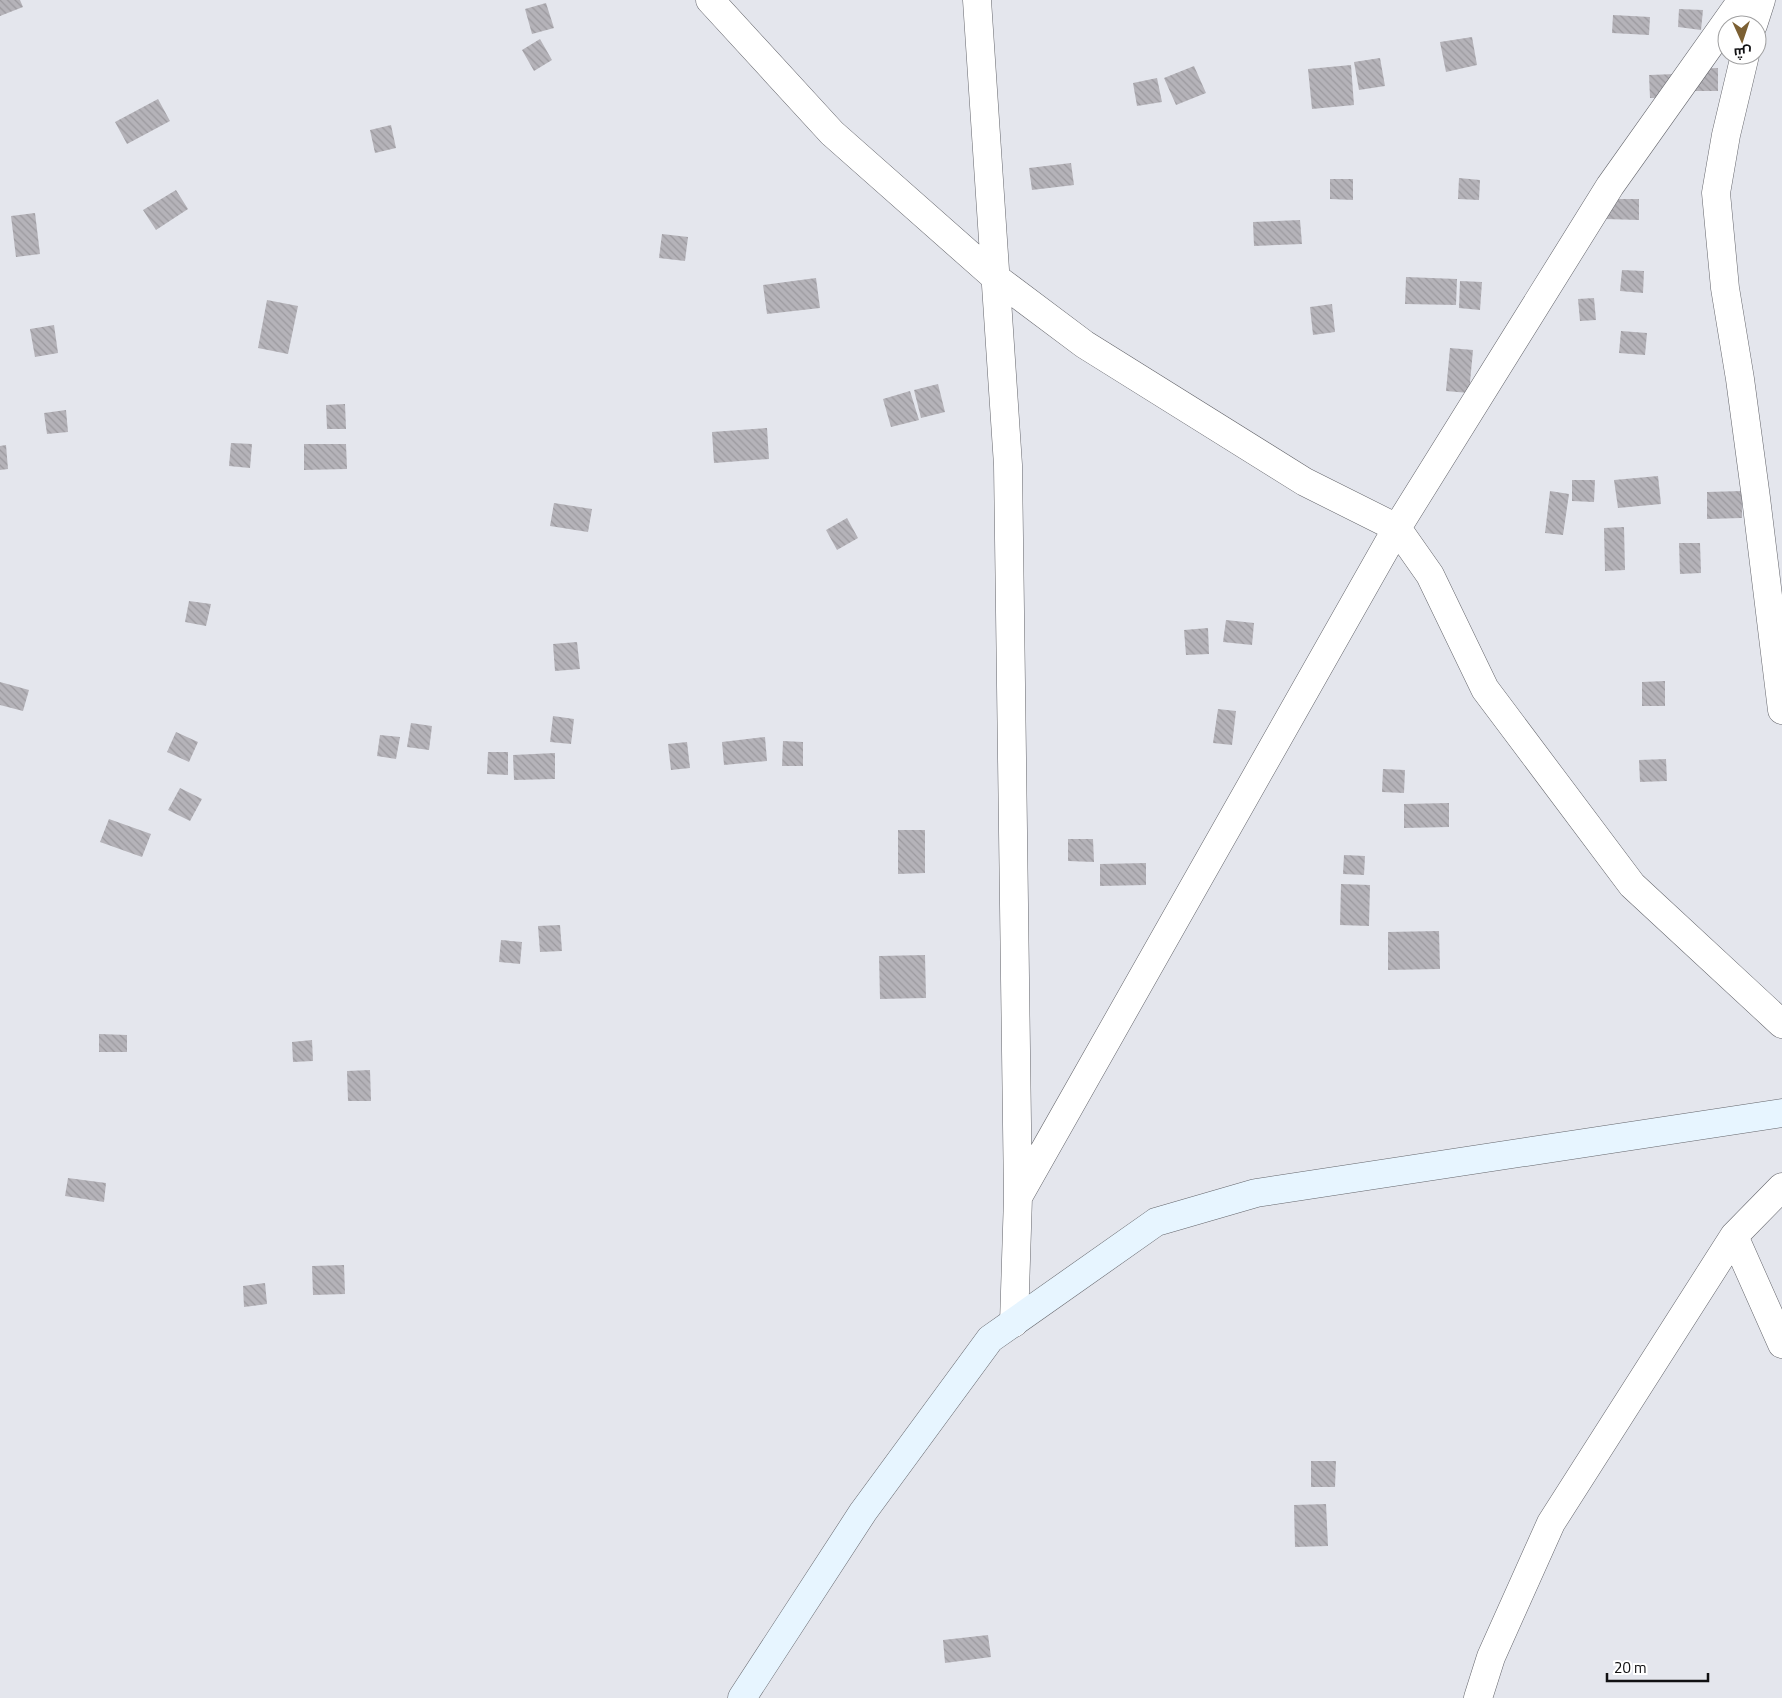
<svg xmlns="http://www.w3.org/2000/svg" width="1782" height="1698" font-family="Georgia,Cairo,serif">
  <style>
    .building { fill: url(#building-back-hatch) }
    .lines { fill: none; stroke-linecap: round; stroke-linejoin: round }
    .street-casing { stroke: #64656b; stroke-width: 29 }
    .secondary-casing { stroke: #64656b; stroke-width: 29 }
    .street { stroke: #fff; stroke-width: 28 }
    .secondary { stroke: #e7f5ff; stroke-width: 28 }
  </style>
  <defs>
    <pattern id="building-back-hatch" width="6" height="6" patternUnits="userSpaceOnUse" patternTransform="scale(1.25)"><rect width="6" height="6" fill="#b5b3b9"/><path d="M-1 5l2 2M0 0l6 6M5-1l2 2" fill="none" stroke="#9b999e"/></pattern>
  </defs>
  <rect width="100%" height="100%" fill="#e4e6ed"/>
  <path class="building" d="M0,0h20l3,7 -23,9z
    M546,3l8,25 -22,6 -7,-25z
    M1679,9l24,1 -2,20 -23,-3z
    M1613,15l37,2 -1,18 -37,-2z
    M1472,37l5,28 -31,7 -6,-30z
    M540,39l12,21 -18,11 -12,-21z
    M1380,58l5,28 -26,4 -5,-28z
    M1351,65l3,40 -42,4 -4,-40z
    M1194,66l12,27 -30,12 -12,-27z
    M1718,68v23h-39v-22z
    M1676,74v24h-26l-1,-23z
    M1157,78l5,24 -25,4 -4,-23z
    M158,99l12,22 -43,23 -12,-22z
    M391,125l5,23 -21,5 -5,-23z
    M1071,163l3,22 -42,5 -3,-22z
    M1459,178l21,2 -1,20 -21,-1z
    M1330,179h23v21l-23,-1z
    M176,190l12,19 -32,21 -13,-20z
    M1605,199h34v21l-34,-1z
    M35,213l5,41 -24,3 -5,-41z
    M1300,220l2,24 -48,2 -1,-24z
    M662,234l26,3 -3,24 -26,-3z
    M1622,270l22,1 -1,22 -23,-2z
    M1406,277l51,2 -1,26 -51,-1z
    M816,278l4,30 -53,6 -4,-29z
    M1460,281l22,1 -2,28 -21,-2z
    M1594,298l2,22 -16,1 -2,-22z
    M267,300l31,6 -10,48 -30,-6z
    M1332,304l3,28 -22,3 -3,-28z
    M54,325l4,28 -23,4 -5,-28z
    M1621,331l26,2 -2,22 -26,-2z
    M1450,348l23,2 -4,43 -23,-2z
    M938,384l7,28 -24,6 -7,-28z
    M910,391l9,29 -28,7 -8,-28z
    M345,404l1,25h-19l-1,-24z
    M66,410l2,22 -21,2 -3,-21z
    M767,428l2,31 -55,4 -2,-31z
    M231,443l21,1 -2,24 -21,-2z
    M304,444h42l1,25 -43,1z
    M6,445l2,24 -8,1v-24z
    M1658,476l3,28 -43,4 -4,-28z
    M1572,480h23l-1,22 -22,-1z
    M1550,491l19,3 -6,41 -18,-2z
    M1742,491v27l-35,1v-27z
    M554,503l38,6 -4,23 -38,-6z
    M847,518l11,20 -21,12 -11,-20z
    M1624,527l1,43 -20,1 -1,-43z
    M1679,543h21l1,30 -21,1z
    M189,601l22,3 -5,22 -21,-4z
    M1226,620l28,3 -2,22 -29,-3z
    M1208,628l1,26 -23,1 -2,-25z
    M577,642l3,27 -25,2 -2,-27z
    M1665,681v25h-23v-24z
    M0,682l29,8 -6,21 -23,-6z
    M1218,709l18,2 -4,34 -19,-2z
    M553,716l21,3 -3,25 -21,-2z
    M411,723l21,3 -3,24 -22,-3z
    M176,732l22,10 -9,20 -22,-10z
    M380,735l20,2 -4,22 -19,-3z
    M765,737l2,24 -43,4 -2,-23z
    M783,741l20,1v24h-21z
    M687,742l3,26 -19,2 -3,-26z
    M488,752h20v23l-21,-1z
    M555,753v26l-41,1 -1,-25z
    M1666,759l1,22 -27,1 -1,-22z
    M1383,769l22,1 -1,23 -22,-1z
    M180,788l22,11 -12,22 -22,-11z
    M1449,803v24l-45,1v-24z
    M109,819l42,15 -9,23 -42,-15z
    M898,830h27v43l-27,1z
    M1068,839h25l1,23 -26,-1z
    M1344,855l21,1 -1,19 -21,-1z
    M1146,863v22l-46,1v-22z
    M1341,884l29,1 -1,41 -29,-1z
    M560,925l2,26 -22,1 -2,-26z
    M1439,931l1,38 -52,1v-38z
    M501,940l21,2 -2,22 -21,-2z
    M925,955l1,43 -46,1 -1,-43z
    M99,1034l28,1v17h-28z
    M312,1040l1,21 -20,1 -1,-20z
    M370,1070l1,31h-23l-1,-30z
    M68,1178l38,5 -2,19 -39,-6z
    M344,1265l1,29 -32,1 -1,-29z
    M265,1283l2,21 -23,3 -1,-21z
    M1311,1461h25l-1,26h-24z
    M1326,1504l2,42 -33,1 -1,-42z
    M988,1635l3,22 -46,6 -2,-23z"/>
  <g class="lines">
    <g class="street-casing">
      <path id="street" d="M710,0l122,133 164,145 88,66 221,138 92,46 33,47 55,114 147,196 150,139
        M977,0l31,465 10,732 -4,126
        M1753,25l8,-25
        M1745,55l-19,80 -10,58 9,95 15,91 16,119 26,212
        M1782,1187l-48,49 48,108
        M1018,1197l379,-669 213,-342 132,-186
        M1478,1698l13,-41 60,-134 183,-287"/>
    </g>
    <g class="secondary-casing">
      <path id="secondary" d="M742,1698l121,-186 127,-173 166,-117 100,-29 526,-80"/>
    </g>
    <use href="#street" class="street"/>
    <use href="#secondary" class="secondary"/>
  </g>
  <g transform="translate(1742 40) rotate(177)"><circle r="24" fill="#ffffff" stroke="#a0a0a1"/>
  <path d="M0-4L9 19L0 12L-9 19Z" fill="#7c6033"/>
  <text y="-8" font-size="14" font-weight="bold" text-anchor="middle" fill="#111113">ش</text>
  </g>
  <path d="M1607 1673v8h101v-8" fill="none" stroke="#111113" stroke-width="2.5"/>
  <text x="1614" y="1673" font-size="15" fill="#111113" stroke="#ffffff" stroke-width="4" paint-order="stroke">20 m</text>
</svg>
